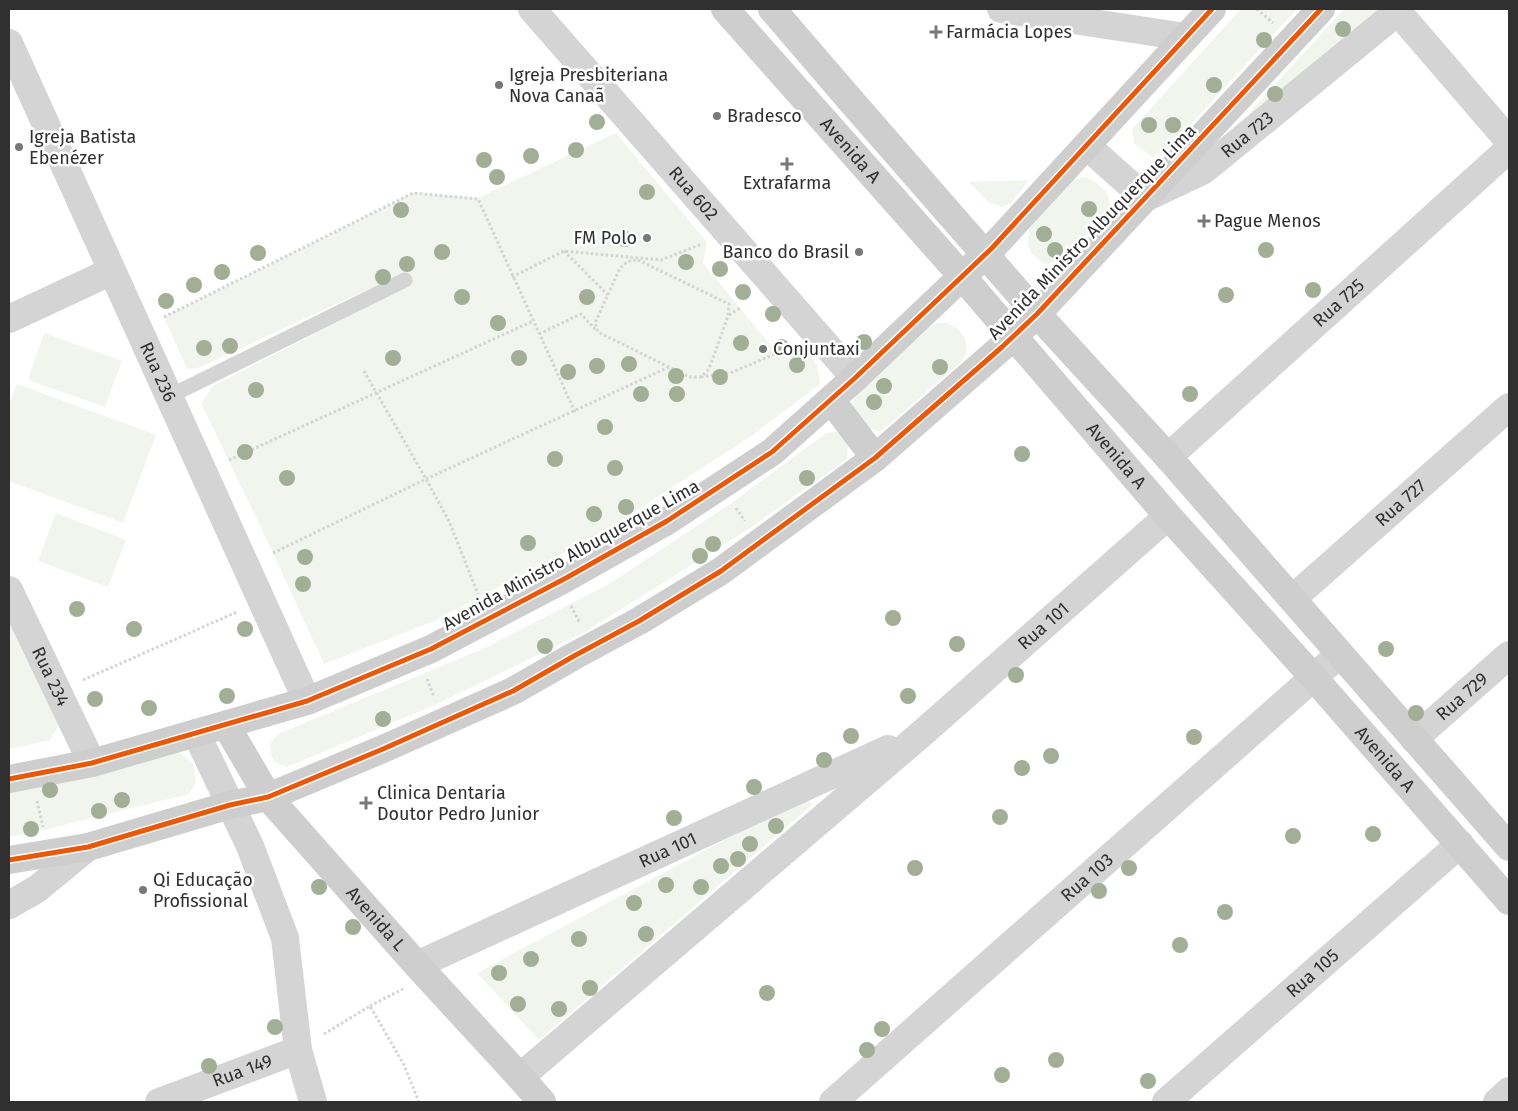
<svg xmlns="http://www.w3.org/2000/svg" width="1518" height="1111" font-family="'Fira Sans',sans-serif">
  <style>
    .green { fill: #f2f5ed }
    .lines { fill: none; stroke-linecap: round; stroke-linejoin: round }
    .path { stroke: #d4d4d4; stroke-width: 3; stroke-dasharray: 2.5 2.5; stroke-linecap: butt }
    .lane { stroke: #d4d4d4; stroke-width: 15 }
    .street { stroke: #d4d4d4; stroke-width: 28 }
    .secondary { stroke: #cecece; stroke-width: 28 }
    .cycleway-casing { stroke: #fff; stroke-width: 8 }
    .cycleway { stroke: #e8590c; stroke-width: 5 }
    .tree { fill: #a2ae95 }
    .poi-dot { fill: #787878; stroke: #fff; stroke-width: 2 }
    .labels { text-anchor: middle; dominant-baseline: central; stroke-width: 5; stroke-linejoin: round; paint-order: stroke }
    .poi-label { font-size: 18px; fill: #303030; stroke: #fff; text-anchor: start }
    .street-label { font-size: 18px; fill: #303030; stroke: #fff }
  </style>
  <rect width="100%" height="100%" fill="#fff"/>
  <path class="green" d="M1241,9h56l-131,142 -14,6 -18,-14 -2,-14z
    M1344,9h41l-140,115 4,-11z
    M616,133l91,109 -4,21 74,90 27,-4 13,16 3,19 -70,53 -139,90 -74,40 -103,54 -110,43 -51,-111 -72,-150 12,-17 195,-100 -7,-12 -203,94 -11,1 -23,-52 249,-124 65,5z
    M1086,177c13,7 26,16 24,32l-48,52 -18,3 -12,-10 -4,-9 1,-16 44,-49z
    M1029,180l-18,23 -9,4 -14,-5 -19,-20z
    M935,323h13l10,6 7,9 2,13 -6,11 -81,70 -13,-5 -14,-14 1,-14 6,-10z
    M44,333l78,28 -17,46 -77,-27z
    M17,384l139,51 -33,88 -114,-42v-76z
    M837,432l11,10 -1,17 -97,69 -165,104 -148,72 -150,63c-14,-4 -16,-8 -17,-23l8,-10 207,-86 124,-64 124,-82 93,-69z
    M56,513l70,27 -18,47 -70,-26z
    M9,616l50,108 -9,16 -41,9z
    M179,752l14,12 3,18 -7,12 -145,36 -35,7v-46z
    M803,798l10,6 -274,236 -62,-67z"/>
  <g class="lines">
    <path class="path" d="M1257,9l16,14
      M564,251l44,44
      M638,260l91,44 -1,12 -19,53 -8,8h-12l-91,-45 -3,-9 25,-55 8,-7z
      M512,277l52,-26 97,9 41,-16
      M729,315l11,-7
      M164,317l249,-124 65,6 97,213
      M539,334l42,-20 16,17
      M364,371l62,108 23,42 29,73
      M701,377l32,-5 44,-19
      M229,460l304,-139
      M736,508l9,13
      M273,553l153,-74 243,-112
      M571,606l9,17
      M427,679l7,18
      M83,680l154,-68
      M37,801l6,26
      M370,1006l33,-17
      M324,1034l46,-28 34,59 15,37"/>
    <path class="lane" d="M170,396l235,-116"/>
    <g class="street">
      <path id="s1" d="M532,9l323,369"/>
      <path d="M1001,9l185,28"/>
      <path d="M1398,12l111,129"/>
      <path id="s2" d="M9,43l298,658"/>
      <path id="s3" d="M1087,146l58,52 59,-28 197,-161"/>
      <path d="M9,319l103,-48"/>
      <path id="s4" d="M1168,457l341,-308"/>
      <path id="s5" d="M9,590l83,173"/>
      <path id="s6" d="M1292,599l217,-192"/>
      <path d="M196,733l54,113 35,92 13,112 15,52"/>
      <path id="s7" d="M1414,739l95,-84"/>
      <path d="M9,905l28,-16 51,-42"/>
      <path id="s8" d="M417,965l471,-216"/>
      <path id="s9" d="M520,1077l399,-341 249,-220"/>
      <path id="s10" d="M159,1102l139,-52"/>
      <path id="s11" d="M833,1102l507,-448"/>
      <path id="s12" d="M1166,1102l294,-258"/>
      <path d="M1497,1102l12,-11"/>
    </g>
    <g class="secondary">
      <path id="s13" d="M725,9l229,258 214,249 146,162 195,223"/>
      <path d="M772,9l80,93 185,212 131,143 341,390"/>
      <path d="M831,400l44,58"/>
      <path id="s14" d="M226,725l42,72 149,168 103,112 22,25"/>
      <path d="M9,779l83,-16 215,-62 124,-52 135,-71 101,-57 105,-69 83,-74 137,-130 220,-239"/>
      <path d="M9,860l79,-13 142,-42 38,-8 115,-48 130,-58 61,-35 65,-35 82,-50 154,-113 127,-111 35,-33 284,-305"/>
    </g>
    <g class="cycleway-casing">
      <path id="cycleway" d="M9,779l83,-16 215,-62 124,-52 135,-71 101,-57 105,-69 83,-74 137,-130 220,-239
        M9,860l79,-13 142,-42 38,-8 115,-48 130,-58 61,-35 65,-35 82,-50 154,-113 127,-111 35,-33 284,-305"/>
    </g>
    <use href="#cycleway" class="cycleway"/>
  </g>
  <g class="tree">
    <circle cx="1343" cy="29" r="8"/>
    <circle cx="1264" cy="40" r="8"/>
    <circle cx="1214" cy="85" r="8"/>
    <circle cx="1275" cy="94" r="8"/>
    <circle cx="597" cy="122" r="8"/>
    <circle cx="1149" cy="125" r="8"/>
    <circle cx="1173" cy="125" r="8"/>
    <circle cx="576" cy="150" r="8"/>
    <circle cx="531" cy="156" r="8"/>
    <circle cx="484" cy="160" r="8"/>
    <circle cx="497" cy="177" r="8"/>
    <circle cx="647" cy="192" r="8"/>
    <circle cx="1089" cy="209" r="8"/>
    <circle cx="401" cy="210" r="8"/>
    <circle cx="1044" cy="234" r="8"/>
    <circle cx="625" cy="239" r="8"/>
    <circle cx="1055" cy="250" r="8"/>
    <circle cx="1266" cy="250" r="8"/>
    <circle cx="442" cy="252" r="8"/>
    <circle cx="258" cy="253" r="8"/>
    <circle cx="686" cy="262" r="8"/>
    <circle cx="407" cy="264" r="8"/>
    <circle cx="720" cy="269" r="8"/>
    <circle cx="222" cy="272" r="8"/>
    <circle cx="383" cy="277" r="8"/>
    <circle cx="194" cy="285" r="8"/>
    <circle cx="1313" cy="290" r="8"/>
    <circle cx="743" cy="292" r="8"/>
    <circle cx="1226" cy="295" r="8"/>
    <circle cx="462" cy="297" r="8"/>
    <circle cx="587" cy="297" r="8"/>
    <circle cx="166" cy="301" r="8"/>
    <circle cx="773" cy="314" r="8"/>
    <circle cx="498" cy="323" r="8"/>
    <circle cx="864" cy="342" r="8"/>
    <circle cx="741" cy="343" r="8"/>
    <circle cx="230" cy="346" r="8"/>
    <circle cx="781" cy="347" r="8"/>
    <circle cx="204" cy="348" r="8"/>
    <circle cx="393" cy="358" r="8"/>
    <circle cx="519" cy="358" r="8"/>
    <circle cx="629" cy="364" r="8"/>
    <circle cx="797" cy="365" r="8"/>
    <circle cx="597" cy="366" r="8"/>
    <circle cx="940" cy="367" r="8"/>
    <circle cx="568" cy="372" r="8"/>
    <circle cx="676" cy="376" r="8"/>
    <circle cx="720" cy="377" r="8"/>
    <circle cx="884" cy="386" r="8"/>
    <circle cx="256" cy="390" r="8"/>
    <circle cx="641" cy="394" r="8"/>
    <circle cx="677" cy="394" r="8"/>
    <circle cx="1190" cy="394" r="8"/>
    <circle cx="874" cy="402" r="8"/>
    <circle cx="605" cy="427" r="8"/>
    <circle cx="245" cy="452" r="8"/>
    <circle cx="1022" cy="454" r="8"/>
    <circle cx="555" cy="459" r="8"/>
    <circle cx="615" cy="468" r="8"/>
    <circle cx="287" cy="478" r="8"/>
    <circle cx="807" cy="478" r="8"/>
    <circle cx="626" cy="507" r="8"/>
    <circle cx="594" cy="514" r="8"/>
    <circle cx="528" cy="543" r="8"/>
    <circle cx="713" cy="544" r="8"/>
    <circle cx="700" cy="556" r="8"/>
    <circle cx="305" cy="557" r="8"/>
    <circle cx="303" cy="584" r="8"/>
    <circle cx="77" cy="609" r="8"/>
    <circle cx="893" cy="618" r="8"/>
    <circle cx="134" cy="629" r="8"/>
    <circle cx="245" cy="629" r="8"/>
    <circle cx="957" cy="644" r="8"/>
    <circle cx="545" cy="646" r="8"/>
    <circle cx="1386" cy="649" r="8"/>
    <circle cx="1016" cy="675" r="8"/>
    <circle cx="227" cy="696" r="8"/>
    <circle cx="908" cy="696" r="8"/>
    <circle cx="95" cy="699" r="8"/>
    <circle cx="149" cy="708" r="8"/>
    <circle cx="1416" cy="713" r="8"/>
    <circle cx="383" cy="719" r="8"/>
    <circle cx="851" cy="736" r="8"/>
    <circle cx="1194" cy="737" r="8"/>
    <circle cx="1051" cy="756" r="8"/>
    <circle cx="824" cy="760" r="8"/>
    <circle cx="1022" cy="768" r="8"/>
    <circle cx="754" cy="787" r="8"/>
    <circle cx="50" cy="790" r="8"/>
    <circle cx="122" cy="800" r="8"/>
    <circle cx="99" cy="811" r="8"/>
    <circle cx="1000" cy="817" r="8"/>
    <circle cx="674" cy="818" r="8"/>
    <circle cx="776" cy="826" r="8"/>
    <circle cx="31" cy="829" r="8"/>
    <circle cx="1373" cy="834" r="8"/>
    <circle cx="1293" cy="836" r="8"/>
    <circle cx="750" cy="844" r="8"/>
    <circle cx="738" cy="859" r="8"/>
    <circle cx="721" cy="866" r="8"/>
    <circle cx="915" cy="868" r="8"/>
    <circle cx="1129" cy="868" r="8"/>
    <circle cx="666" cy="885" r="8"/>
    <circle cx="319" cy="887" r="8"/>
    <circle cx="701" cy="887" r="8"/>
    <circle cx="1099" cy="891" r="8"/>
    <circle cx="634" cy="903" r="8"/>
    <circle cx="1225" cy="912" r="8"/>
    <circle cx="353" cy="927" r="8"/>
    <circle cx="646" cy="934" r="8"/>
    <circle cx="579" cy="939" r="8"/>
    <circle cx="1180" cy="945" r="8"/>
    <circle cx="531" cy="959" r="8"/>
    <circle cx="499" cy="973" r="8"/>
    <circle cx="590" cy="988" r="8"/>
    <circle cx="767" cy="993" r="8"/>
    <circle cx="518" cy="1004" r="8"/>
    <circle cx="559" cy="1009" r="8"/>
    <circle cx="275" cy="1027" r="8"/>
    <circle cx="882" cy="1029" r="8"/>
    <circle cx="867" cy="1050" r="8"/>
    <circle cx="1056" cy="1060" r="8"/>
    <circle cx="209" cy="1066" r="8"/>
    <circle cx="1002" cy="1075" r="8"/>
    <circle cx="1148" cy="1081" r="8"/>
  </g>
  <g class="poi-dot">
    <path d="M933.5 24.5h5v5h5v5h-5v5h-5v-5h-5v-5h5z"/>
    <circle cx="499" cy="85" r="5"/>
    <circle cx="717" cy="116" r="5"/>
    <circle cx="19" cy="147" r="5"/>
    <path d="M784.5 156.5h5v5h5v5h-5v5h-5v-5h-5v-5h5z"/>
    <path d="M1201.5 213.5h5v5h5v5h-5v5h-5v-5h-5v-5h5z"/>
    <circle cx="647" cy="238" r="5"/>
    <circle cx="859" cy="252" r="5"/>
    <circle cx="763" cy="349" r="5"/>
    <path d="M363.5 795.5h5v5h5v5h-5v5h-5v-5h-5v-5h5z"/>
    <circle cx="143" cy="890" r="5"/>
  </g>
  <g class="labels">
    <g class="poi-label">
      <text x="946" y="32">Farmácia Lopes</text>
      <text x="509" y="75">Igreja Presbiteriana<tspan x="509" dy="21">Nova Canaã</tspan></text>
      <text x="727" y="116">Bradesco</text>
      <text x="29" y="137">Igreja Batista<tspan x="29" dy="21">Ebenézer</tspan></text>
      <text x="787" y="183" text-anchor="middle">Extrafarma</text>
      <text x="1214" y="221">Pague Menos</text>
      <text x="637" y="238" text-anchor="end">FM Polo</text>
      <text x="849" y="252" text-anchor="end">Banco do Brasil</text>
      <text x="773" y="349">Conjuntaxi</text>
      <text x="377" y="793">Clinica Dentaria<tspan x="377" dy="21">Doutor Pedro Junior</tspan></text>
      <text x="153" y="880">Qi Educação<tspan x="153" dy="21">Profissional</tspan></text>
    </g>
    <g class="street-label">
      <text stroke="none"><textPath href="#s3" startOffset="199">Rua 723</textPath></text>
      <text stroke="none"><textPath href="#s13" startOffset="189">Avenida A</textPath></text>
      <text stroke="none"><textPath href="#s1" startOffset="245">Rua 602</textPath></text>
      <text transform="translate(1092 232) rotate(-46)">Avenida Ministro Albuquerque Lima</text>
      <text stroke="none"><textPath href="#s4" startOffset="230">Rua 725</textPath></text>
      <text stroke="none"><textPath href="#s2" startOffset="361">Rua 236</textPath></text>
      <text stroke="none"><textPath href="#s13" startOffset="594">Avenida A</textPath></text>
      <text stroke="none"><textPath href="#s6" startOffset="145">Rua 727</textPath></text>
      <text transform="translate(571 555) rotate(-29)">Avenida Ministro Albuquerque Lima</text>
      <text stroke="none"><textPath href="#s9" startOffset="691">Rua 101</textPath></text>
      <text stroke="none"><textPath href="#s5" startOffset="96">Rua 234</textPath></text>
      <text stroke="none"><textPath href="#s7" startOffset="64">Rua 729</textPath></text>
      <text stroke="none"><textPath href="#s13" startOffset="999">Avenida A</textPath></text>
      <text stroke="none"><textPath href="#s8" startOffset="276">Rua 101</textPath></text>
      <text stroke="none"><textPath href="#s11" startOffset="339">Rua 103</textPath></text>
      <text stroke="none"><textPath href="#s14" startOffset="246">Avenida L</textPath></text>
      <text stroke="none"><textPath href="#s12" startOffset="195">Rua 105</textPath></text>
      <text stroke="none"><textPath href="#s10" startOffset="89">Rua 149</textPath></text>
    </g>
  </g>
  <rect width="1518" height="1111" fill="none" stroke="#303030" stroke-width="20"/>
</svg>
